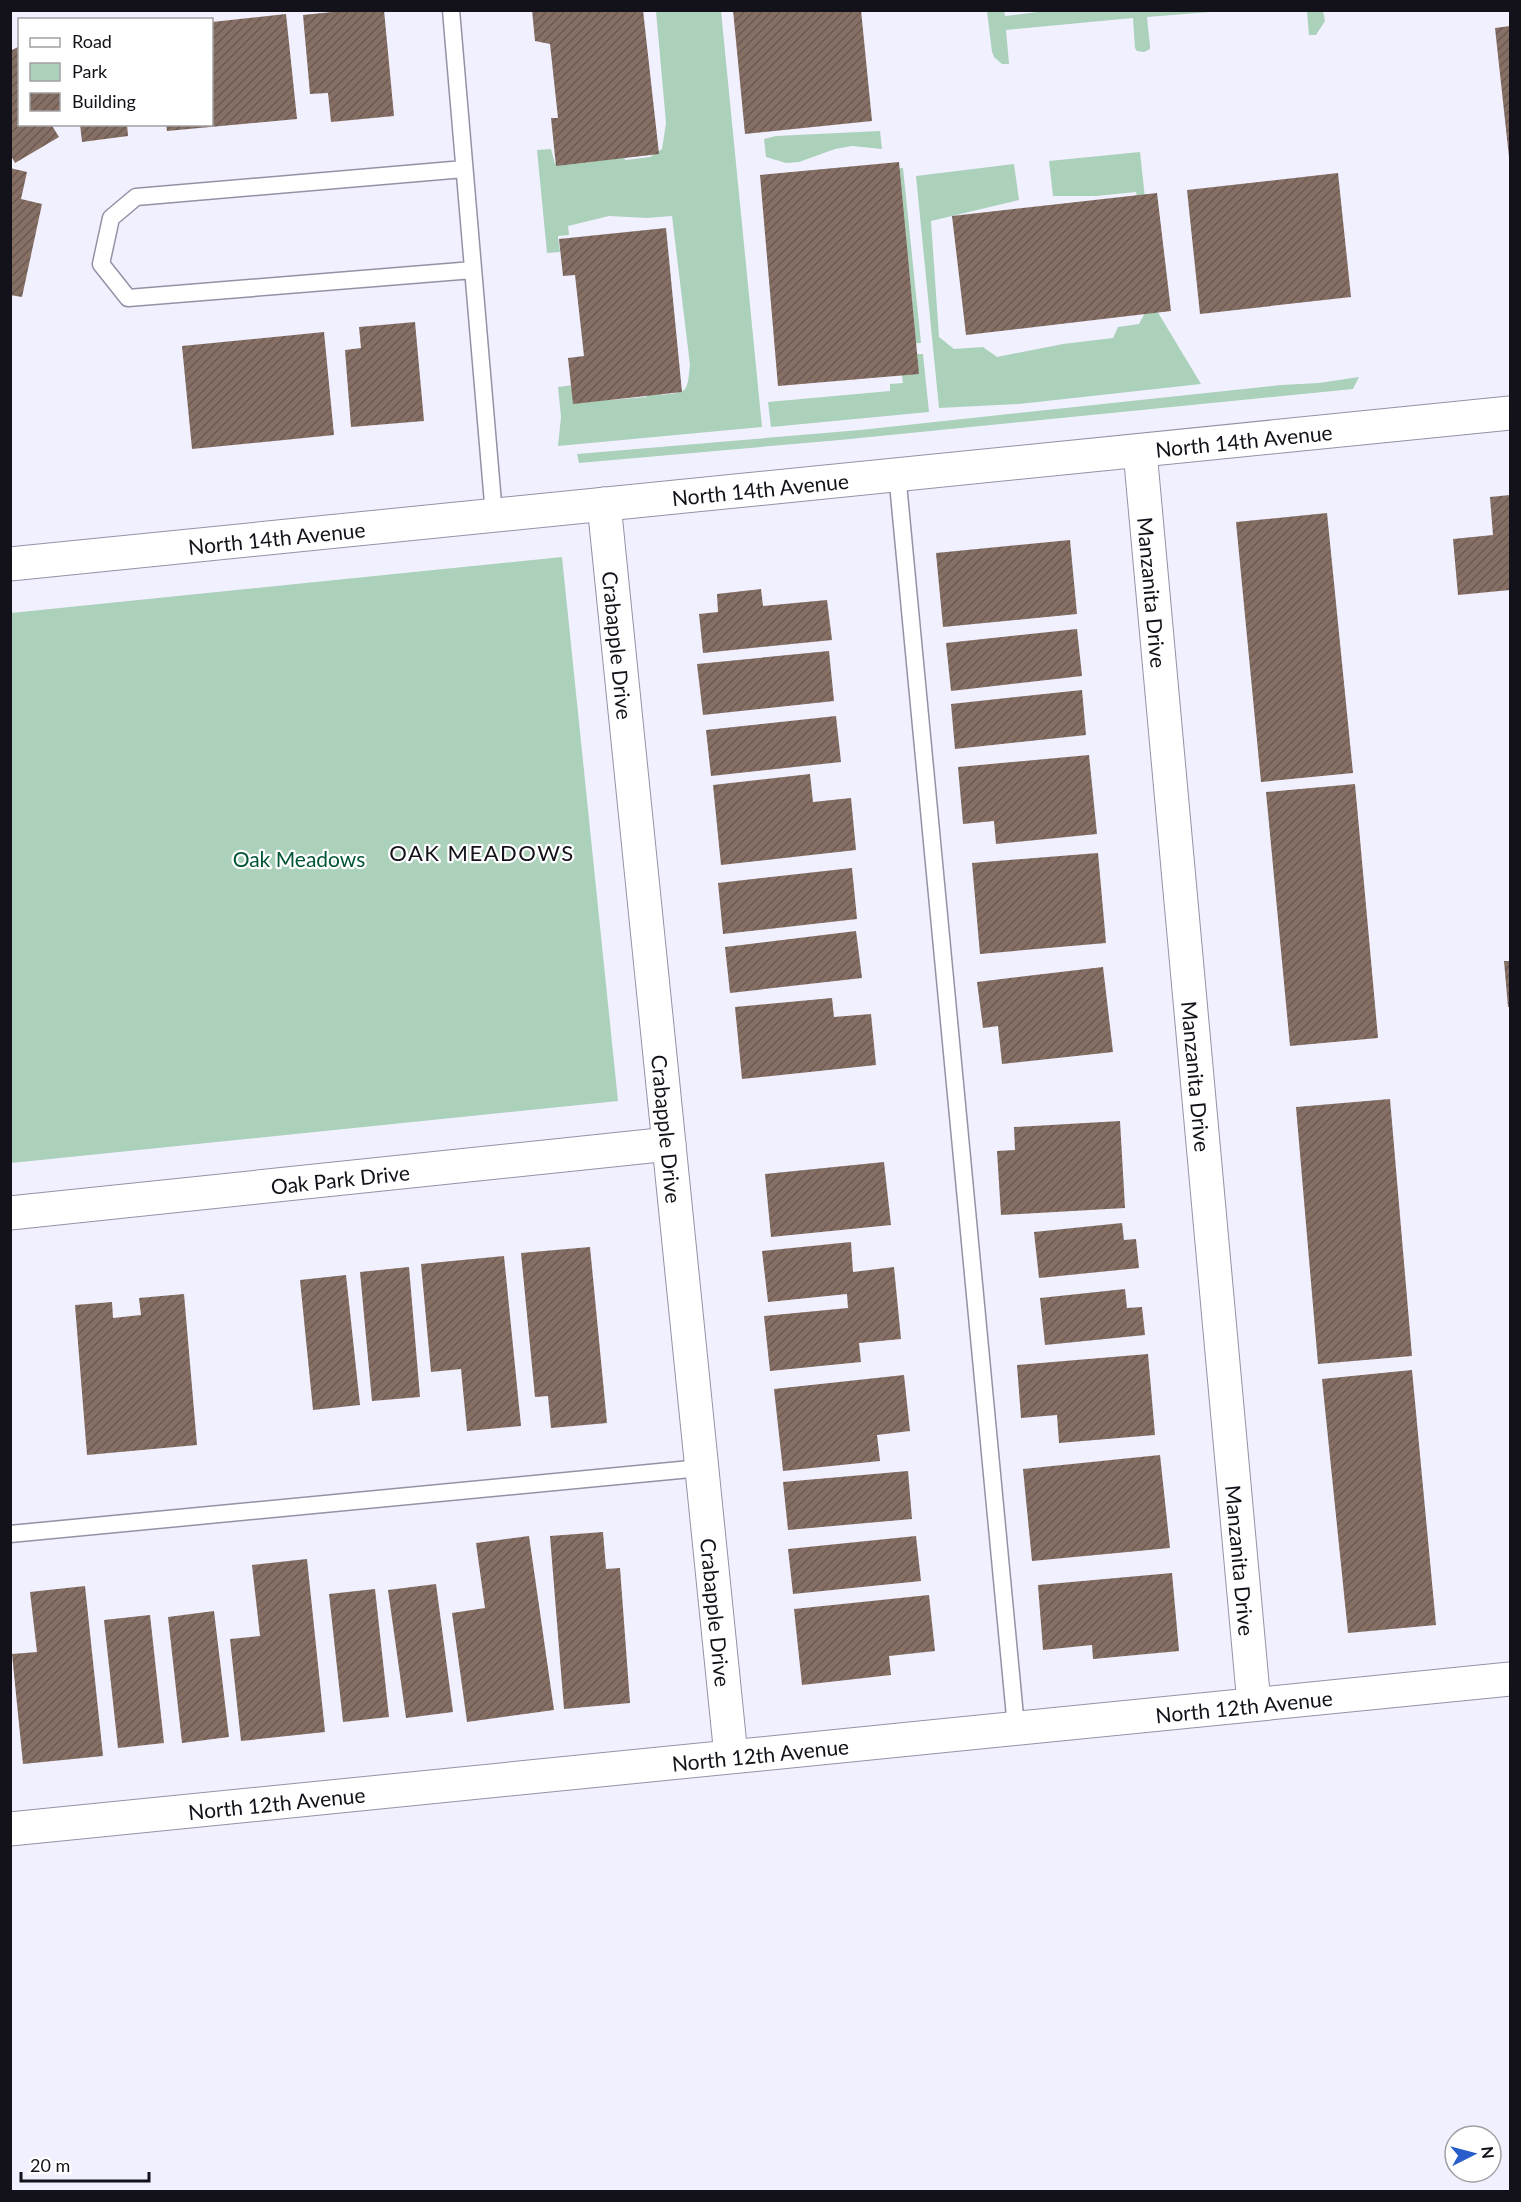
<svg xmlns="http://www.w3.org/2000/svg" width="1521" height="2202" font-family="Lato,sans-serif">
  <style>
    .green { fill: #abd1bb }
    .building { fill: url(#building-hatch) }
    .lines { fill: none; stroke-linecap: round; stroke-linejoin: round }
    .service-casing { stroke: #9491a7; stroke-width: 19 }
    .minor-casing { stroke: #9491a7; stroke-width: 35 }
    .service { stroke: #fff; stroke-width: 16 }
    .minor { stroke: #fff; stroke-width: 33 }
    .labels { text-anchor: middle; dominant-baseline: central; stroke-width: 4.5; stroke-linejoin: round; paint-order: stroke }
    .street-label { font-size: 21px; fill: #13121a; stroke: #fff }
    .park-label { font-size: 21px; fill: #005534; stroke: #fff }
    .neighbourhood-label { font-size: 22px; letter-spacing: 1.5px; fill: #13121a; stroke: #fff }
  </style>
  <defs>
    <pattern id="building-hatch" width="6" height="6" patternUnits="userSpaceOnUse" patternTransform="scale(1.5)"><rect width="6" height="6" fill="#866f65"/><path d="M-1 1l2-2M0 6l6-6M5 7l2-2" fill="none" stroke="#6c5a52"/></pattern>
  </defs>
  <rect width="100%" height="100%" fill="#f1f0fe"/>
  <path class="green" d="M1053,10h170v1l-76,6 3,29v3l-6,3 -7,-1 -2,-3 -2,-30 -127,12 3,34h-7l-8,-7 -2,-5 -5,-41h17l1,5z
    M656,11h65l41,416 -204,19 3,-29 -3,-30 15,-2 38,15 35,-3 1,-2c9,-1 31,1 38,-6 4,-5 4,-18 5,-24l-18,-149 -25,2 -38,-2 -41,10 1,9 -11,1 2,16 -13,1 -10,-103 14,-1 4,15 33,-6 26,-10 12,12 24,-3 12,-8 4,-26z
    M1307,11h16l2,10 -9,14h-7z
    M880,131l2,18 -30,-3 -17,3 -36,13 -13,1 -20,-6 -2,-18 12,-3z
    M1140,152l11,102 3,52 47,78 -182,20 -80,4 -23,-232 98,-12 5,36 -88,21 8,116 15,12 29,-2 14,10 66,-13 50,-6 5,-11 21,-3 8,-15 -6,-96 -5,-21 -40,4h-43l-4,-35z
    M903,168l18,175 -17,1 -17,-175z
    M910,354h13l6,58 -158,15 -3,-25 122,-11v-7l13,-1 -3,-22z
    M1359,377l-6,12 -513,51 -261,23 -2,-9 283,-24 421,-45 38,-2z
    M562,557l56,544 -607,62v-550z"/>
  <path class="building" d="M352,10h32l10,106 -63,6 -3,-29 -18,1 -7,-79z
    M532,10h111l16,144 -103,12 -5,-48h7l-8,-74 -15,-3z
    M733,10h128l11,111 -127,13z
    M286,14l11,105 -130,12 -1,-7h46v-102z
    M1510,26v130l-1,1 -14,-129z
    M20,46v78h31l8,13 -44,26 -5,-9v-103z
    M80,124h47l1,12 -46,6z
    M899,162l20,212 -141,12 -18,-211z
    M10,168l17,4 -6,27 21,5 -20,93 -12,-2z
    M1338,173l13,124 -151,17 -13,-124z
    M1157,193l14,118 -205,24 -14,-119z
    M666,228l16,164 -109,12 -5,-46 16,-2 -9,-81 -12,1 -4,-37z
    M415,322l9,99 -73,6 -6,-77 16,-2 -2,-21z
    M324,332l10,103 -142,14 -10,-103z
    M1510,495v95l-52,5 -5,-56 40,-4 -3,-38z
    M1327,513l26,260 -92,9 -25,-260z
    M1070,540l7,74 -134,13 -7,-74z
    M761,589l2,17 64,-6 5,40 -129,13 -4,-39 19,-2 -1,-18z
    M1077,629l5,47 -131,15 -5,-48z
    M829,651l5,50 -131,14 -6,-51z
    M1082,690l4,45 -131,14 -4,-45z
    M836,716l5,46 -130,14 -5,-46z
    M1089,755l8,79 -101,10 -2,-23 -31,3 -5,-57z
    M810,774l3,28 38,-4 5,52 -135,15 -8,-80z
    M1355,784l23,254 -88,8 -24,-254z
    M1098,853l8,90 -126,11 -8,-91z
    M852,868l5,51 -134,15 -5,-51z
    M856,931l6,47 -132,15 -5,-46z
    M1504,961h6v46h-2z
    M1103,967l10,85 -111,12 -4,-38 -15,2 -6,-46z
    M832,998l2,19 37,-3 5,51 -134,14 -7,-72z
    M1390,1099l22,257 -94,8 -22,-257z
    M1120,1121l5,87 -124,7 -4,-64 18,-1 -1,-23z
    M884,1162l7,63 -120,12 -6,-63z
    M1122,1223l2,17 12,-1 3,29 -100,10 -5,-46z
    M851,1242l2,30 41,-5 7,72 -42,4 2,19 -91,9 -6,-55 84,-8 -1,-14 -79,8 -6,-51z
    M590,1247l17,176 -56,5 -3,-32 -13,1 -14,-144z
    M504,1256l17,170 -54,5 -6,-62 -30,3 -10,-108z
    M409,1267l11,130 -48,4 -12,-129z
    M346,1275l14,130 -47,5 -13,-130z
    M1125,1289l2,19 15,-1 3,28 -100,10 -5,-47z
    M184,1294l13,151 -110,10 -12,-150 37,-3 1,16 28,-3 -2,-17z
    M1148,1354l7,81 -96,8 -2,-28 -36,3 -4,-53z
    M1412,1370l24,255 -88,8 -26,-254z
    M904,1375l6,56 -33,4 3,26 -97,10 -9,-82z
    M1160,1455l10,93 -138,13 -9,-92z
    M908,1471l4,48 -124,11 -5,-48z
    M603,1532l3,37 14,-1 10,135 -66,6 -14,-173z
    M529,1536l25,174 -87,12 -15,-109 33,-5 -9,-65z
    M916,1536l5,45 -128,13 -5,-45z
    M307,1559l18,173 -84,9 -11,-102 30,-3 -8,-71z
    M1172,1573l7,78 -86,8 -1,-14 -49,5 -5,-65z
    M436,1584l17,128 -47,6 -18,-128z
    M85,1586l18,170 -80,8 -11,-110 25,-2 -7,-60z
    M375,1589l14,128 -46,5 -14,-128z
    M929,1595l6,56 -46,5 2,19 -89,10 -8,-76z
    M214,1611l15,126 -47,6 -14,-126z
    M150,1615l14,128 -46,5 -14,-128z"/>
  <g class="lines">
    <g class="service-casing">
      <path id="service" d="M451,10l43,505
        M464,169l-328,28 -25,21 -10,46 27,34 345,-28
        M897,473l119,1254
        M10,1534l691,-66"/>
    </g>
    <g class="minor-casing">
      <g id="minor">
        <path id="s1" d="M1140,451l114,1253"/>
        <path id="s2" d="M604,504l127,1252"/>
        <path id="s3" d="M10,564l1500,-151"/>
        <path id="s4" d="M10,1213l659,-69"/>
        <path id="s5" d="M10,1829l1500,-150"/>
      </g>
    </g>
    <use href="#service" class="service"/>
    <use href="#minor" class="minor"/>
  </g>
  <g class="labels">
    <g class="street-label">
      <text stroke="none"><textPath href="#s3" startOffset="1240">North 14th Avenue</textPath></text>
      <text stroke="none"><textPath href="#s3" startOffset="754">North 14th Avenue</textPath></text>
      <text stroke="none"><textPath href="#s3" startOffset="268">North 14th Avenue</textPath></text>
      <text stroke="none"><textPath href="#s1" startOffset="142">Manzanita Drive</textPath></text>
      <text stroke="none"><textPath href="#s2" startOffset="142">Crabapple Drive</textPath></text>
      <text stroke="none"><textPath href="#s1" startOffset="628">Manzanita Drive</textPath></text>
      <text stroke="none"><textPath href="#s2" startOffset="628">Crabapple Drive</textPath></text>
      <text stroke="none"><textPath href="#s4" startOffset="332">Oak Park Drive</textPath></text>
      <text stroke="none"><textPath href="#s1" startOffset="1114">Manzanita Drive</textPath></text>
      <text stroke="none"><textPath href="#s2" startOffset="1114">Crabapple Drive</textPath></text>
      <text stroke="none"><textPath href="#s5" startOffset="1240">North 12th Avenue</textPath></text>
      <text stroke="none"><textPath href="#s5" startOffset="754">North 12th Avenue</textPath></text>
      <text stroke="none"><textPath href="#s5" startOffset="268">North 12th Avenue</textPath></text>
    </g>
    <g class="park-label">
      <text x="299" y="858">Oak Meadows</text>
    </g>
    <g class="neighbourhood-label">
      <text x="482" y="852">OAK MEADOWS</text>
    </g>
  </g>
  <rect width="1521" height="2202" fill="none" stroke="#13121a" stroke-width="24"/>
  <rect x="18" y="18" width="195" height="108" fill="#ffffff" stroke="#a1a0a3" stroke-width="1.5"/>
  <rect x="30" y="38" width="30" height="9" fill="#ffffff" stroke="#a1a0a3" stroke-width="1.5"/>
  <text x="72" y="48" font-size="18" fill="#13121a">Road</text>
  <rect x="30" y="63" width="30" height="18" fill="#abd1bb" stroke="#a1a0a3" stroke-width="1.5"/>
  <text x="72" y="78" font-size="18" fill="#13121a">Park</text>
  <rect x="30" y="93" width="30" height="18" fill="url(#building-hatch)" stroke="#a1a0a3" stroke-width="1.5"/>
  <text x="72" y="108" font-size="18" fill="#13121a">Building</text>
  <g transform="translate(1473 2154) rotate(84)"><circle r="28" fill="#ffffff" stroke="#a1a0a3" stroke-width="1.5"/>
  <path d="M0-4.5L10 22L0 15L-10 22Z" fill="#285dcb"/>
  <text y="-9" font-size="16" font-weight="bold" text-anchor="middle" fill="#13121a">N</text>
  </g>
  <path d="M21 2172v9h128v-9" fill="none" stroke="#13121a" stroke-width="3"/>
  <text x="30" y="2172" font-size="18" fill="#13121a" stroke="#ffffff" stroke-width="4.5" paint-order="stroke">20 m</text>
</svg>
